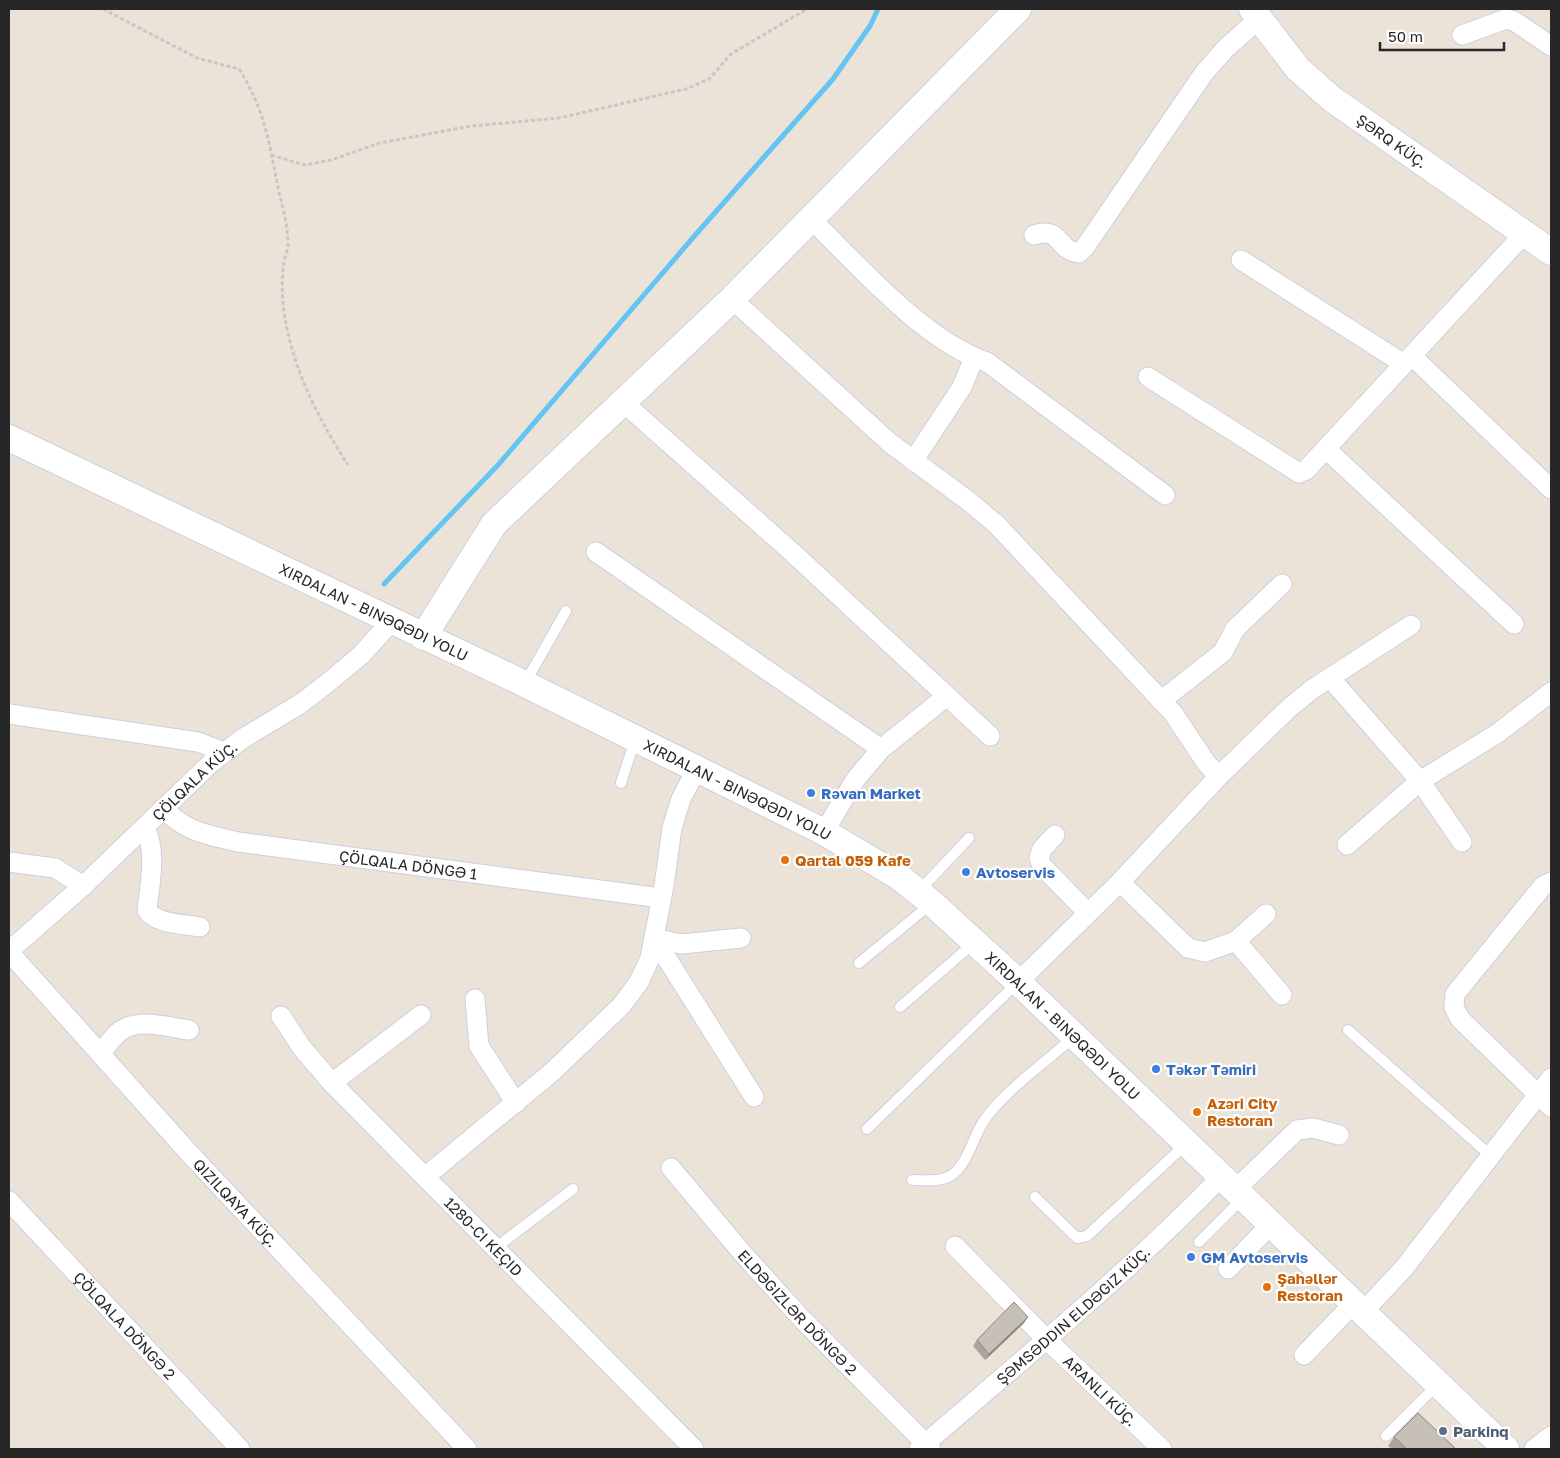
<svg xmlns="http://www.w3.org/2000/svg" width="1560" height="1458" font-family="'Golos Text',sans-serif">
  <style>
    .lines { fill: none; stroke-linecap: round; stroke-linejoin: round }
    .stream { stroke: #64c4f3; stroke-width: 5 }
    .lane-casing { stroke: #cdcfe1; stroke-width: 12 }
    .street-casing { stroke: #cdcfe1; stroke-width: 21 }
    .secondary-casing { stroke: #cdcfe1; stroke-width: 28 }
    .path { stroke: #c7c7c7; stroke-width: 3; stroke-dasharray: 4 2.5; stroke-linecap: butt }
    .lane { stroke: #fff; stroke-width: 10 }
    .street { stroke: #fff; stroke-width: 19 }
    .secondary { stroke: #fff; stroke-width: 26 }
    .wall { fill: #aaa59d }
    .shaded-wall { fill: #8b8680 }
    .building { fill: #c6c0b7; stroke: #8b8680 }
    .shop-dot { fill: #3f7fe0; stroke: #fff; stroke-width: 2 }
    .food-dot { fill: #e8710a; stroke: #fff; stroke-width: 2 }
    .service-dot { fill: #5c6f8a; stroke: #fff; stroke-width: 2 }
    .labels { text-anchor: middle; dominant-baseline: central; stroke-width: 4.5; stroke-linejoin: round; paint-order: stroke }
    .street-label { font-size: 15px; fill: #272727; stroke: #fff }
    .shop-label { font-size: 15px; font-weight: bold; fill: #366cbe; stroke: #fff; text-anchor: start }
    .food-label { font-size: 15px; font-weight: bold; fill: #c56008; stroke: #fff; text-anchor: start }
    .service-label { font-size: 15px; font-weight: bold; fill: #4e5e75; stroke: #fff; text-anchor: start }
  </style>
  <rect width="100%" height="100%" fill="#ebe3d7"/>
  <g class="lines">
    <path class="stream" d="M384,584l114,-119 199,-232 136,-154 37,-53 8,-17"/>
    <g class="lane-casing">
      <path id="lane" d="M525,683l41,-72
        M621,783l14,-43
        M919,891l50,-53
        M859,963l72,-59
        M900,1007l75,-65
        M1348,1030l143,126
        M867,1129l150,-146
        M912,1180c12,0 27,2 38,-4 17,-10 22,-36 32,-52 16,-28 67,-65 92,-87
        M1035,1197l42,41 10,-2 99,-92
        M1199,1242l44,-44
        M494,1249l79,-60
        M1386,1436l51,-51"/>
    </g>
    <g class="street-casing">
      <g id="street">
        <path d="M1462,35l44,-16 8,2 37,25"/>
        <path d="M811,219c46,45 114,123 176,143l178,133"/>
        <path d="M1034,235c29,-9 21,15 45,18l6,-6 119,-174 22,-25 33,-29"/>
        <path d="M1241,260l163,104"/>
        <path d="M732,299l158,144 81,60 26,22 176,188 34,51 12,12"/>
        <path d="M1412,356l139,133"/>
        <path d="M1148,377l151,96 7,-3 218,-236"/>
        <path d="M624,403l169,150 197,183"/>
        <path d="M1326,449l188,175"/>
        <path d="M913,461l49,-74 12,-29"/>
        <path d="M596,552l285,197"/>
        <path d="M1331,679l89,102 42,61"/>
        <path d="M1161,701l62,-49 12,-23 47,-45"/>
        <path d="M9,714l189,28 26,10"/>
        <path id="s1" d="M163,809c26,24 42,25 75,33l423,56"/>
        <path d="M145,827c12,26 5,55 2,83 8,14 37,14 53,17"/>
        <path d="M824,832l31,-52 26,-31 66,-53"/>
        <path d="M1055,835l-13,14 -3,9 3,8 46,47"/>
        <path d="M1347,845l73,-64 78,-48 53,-41"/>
        <path d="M9,862l46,6 28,18"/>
        <path d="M1120,882l68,66 17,4 31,-11 46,54"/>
        <path d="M1551,882l-8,4 -88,108 -1,13 6,12 91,88"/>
        <path d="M741,938l-60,6 -27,-6 100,159"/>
        <path d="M1236,941l30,-27"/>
        <path id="s2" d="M9,951l74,-65 128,-123 31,-24 58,-35 25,-19 36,-30 30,-33"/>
        <path id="s3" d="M9,952l181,202 277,295"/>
        <path d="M1018,982l102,-100 99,-106 69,-67 23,-19 100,-65"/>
        <path d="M475,999l4,47 37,57"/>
        <path id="s4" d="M281,1016l21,32 30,35 362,366"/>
        <path d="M100,1054c6,-7 12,-16 19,-22 18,-15 49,-5 70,-2"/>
        <path d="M332,1083l89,-68"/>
        <path id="s5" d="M671,1168l73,87 57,63 130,131"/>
        <path d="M426,1176l125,-103 70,-67 18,-24 11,-24 14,-72 8,-58 9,-29 15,-29"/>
        <path d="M1235,1190l62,-60 16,-2 26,7"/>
        <path id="s6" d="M9,1201l231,248"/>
        <path id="s7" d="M955,1246l92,94 115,109"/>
        <path d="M1228,1269l43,-45"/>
        <path d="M1363,1312l41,-44 147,-190"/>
        <path d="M1304,1355l50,-52"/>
        <path id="s8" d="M919,1449c103,-89 208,-175 302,-272"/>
        <path d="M1534,1449l17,-13"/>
      </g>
    </g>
    <g class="secondary-casing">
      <g id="secondary">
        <path id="s9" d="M1252,9l46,60 34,30 219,153"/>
        <path id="s10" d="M9,438l516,246 299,148 74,44 34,27 86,79 488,467"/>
        <path d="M423,637l71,-113 238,-225 286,-290"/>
      </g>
    </g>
    <path class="path" d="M103,9l94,49 42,11c26,41 30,73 39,118 4,19 10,38 10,57 0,6 -3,12 -4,18 -2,12 -2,29 -1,42 7,60 33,111 65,161
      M271,155l33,10 27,-5 49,-17 91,-17 88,-8 127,-29 23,-10 22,-25 76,-45"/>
    <use href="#lane" class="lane"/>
    <use href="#street" class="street"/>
    <use href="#secondary" class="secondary"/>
  </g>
  <path class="wall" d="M1024,1323l-39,37 -12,-14 4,-6z
    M1394,1437l62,12h-64l-4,-3z"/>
  <path class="shaded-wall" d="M1028,1317l-4,6 -39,37 4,-6z"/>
  <path class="building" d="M1014,1302l14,15 -39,37 -12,-14z
    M1418,1413l38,36h-49l-13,-12z"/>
  <g class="shop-dot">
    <circle cx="811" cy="793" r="5"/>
    <circle cx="966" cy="872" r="5"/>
    <circle cx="1156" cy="1069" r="5"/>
    <circle cx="1191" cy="1257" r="5"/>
  </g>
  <g class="food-dot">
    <circle cx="785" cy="860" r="5"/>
    <circle cx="1197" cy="1112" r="5"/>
    <circle cx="1267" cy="1287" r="5"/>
  </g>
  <circle class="service-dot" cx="1443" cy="1431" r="5"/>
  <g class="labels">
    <g class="street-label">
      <text stroke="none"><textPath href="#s9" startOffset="194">ŞƏRQ KÜÇ.</textPath></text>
      <text stroke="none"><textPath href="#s10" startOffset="404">XIRDALAN - BINƏQƏDI YOLU</textPath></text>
      <text stroke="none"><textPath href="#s2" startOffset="252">ÇÖLQALA KÜÇ.</textPath></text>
      <text stroke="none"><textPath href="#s10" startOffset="809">XIRDALAN - BINƏQƏDI YOLU</textPath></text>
      <text stroke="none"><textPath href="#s1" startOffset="255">ÇÖLQALA DÖNGƏ 1</textPath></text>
      <text stroke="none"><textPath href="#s10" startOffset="1214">XIRDALAN - BINƏQƏDI YOLU</textPath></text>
      <text stroke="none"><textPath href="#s3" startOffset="338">QIZILQAYA KÜÇ.</textPath></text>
      <text stroke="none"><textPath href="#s4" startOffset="300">1280-CI KEÇID</textPath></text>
      <text stroke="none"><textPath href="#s5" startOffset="192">ELDƏGIZLƏR DÖNGƏ 2</textPath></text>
      <text stroke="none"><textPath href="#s8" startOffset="204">ŞƏMSƏDDIN ELDƏGIZ KÜÇ.</textPath></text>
      <text stroke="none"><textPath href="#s6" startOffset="170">ÇÖLQALA DÖNGƏ 2</textPath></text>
      <text stroke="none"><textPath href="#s7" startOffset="205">ARANLI KÜÇ.</textPath></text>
    </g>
    <g class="shop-label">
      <text x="821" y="793">Rəvan Market</text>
      <text x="976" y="872">Avtoservis</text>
      <text x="1166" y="1069">Təkər Təmiri</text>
      <text x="1201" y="1257">GM Avtoservis</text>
    </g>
    <g class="food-label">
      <text x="795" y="860">Qartal 059 Kafe</text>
      <text x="1207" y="1103">Azəri City<tspan x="1207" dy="17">Restoran</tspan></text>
      <text x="1277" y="1278">Şahəllər<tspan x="1277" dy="17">Restoran</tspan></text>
    </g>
    <g class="service-label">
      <text x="1453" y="1431">Parkinq</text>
    </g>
  </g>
  <rect width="1560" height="1458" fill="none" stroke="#272727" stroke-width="20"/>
  <path d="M1380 42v8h124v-8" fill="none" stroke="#272727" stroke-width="2.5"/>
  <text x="1388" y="42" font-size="15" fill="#272727" stroke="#ffffff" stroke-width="4" paint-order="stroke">50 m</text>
</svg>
